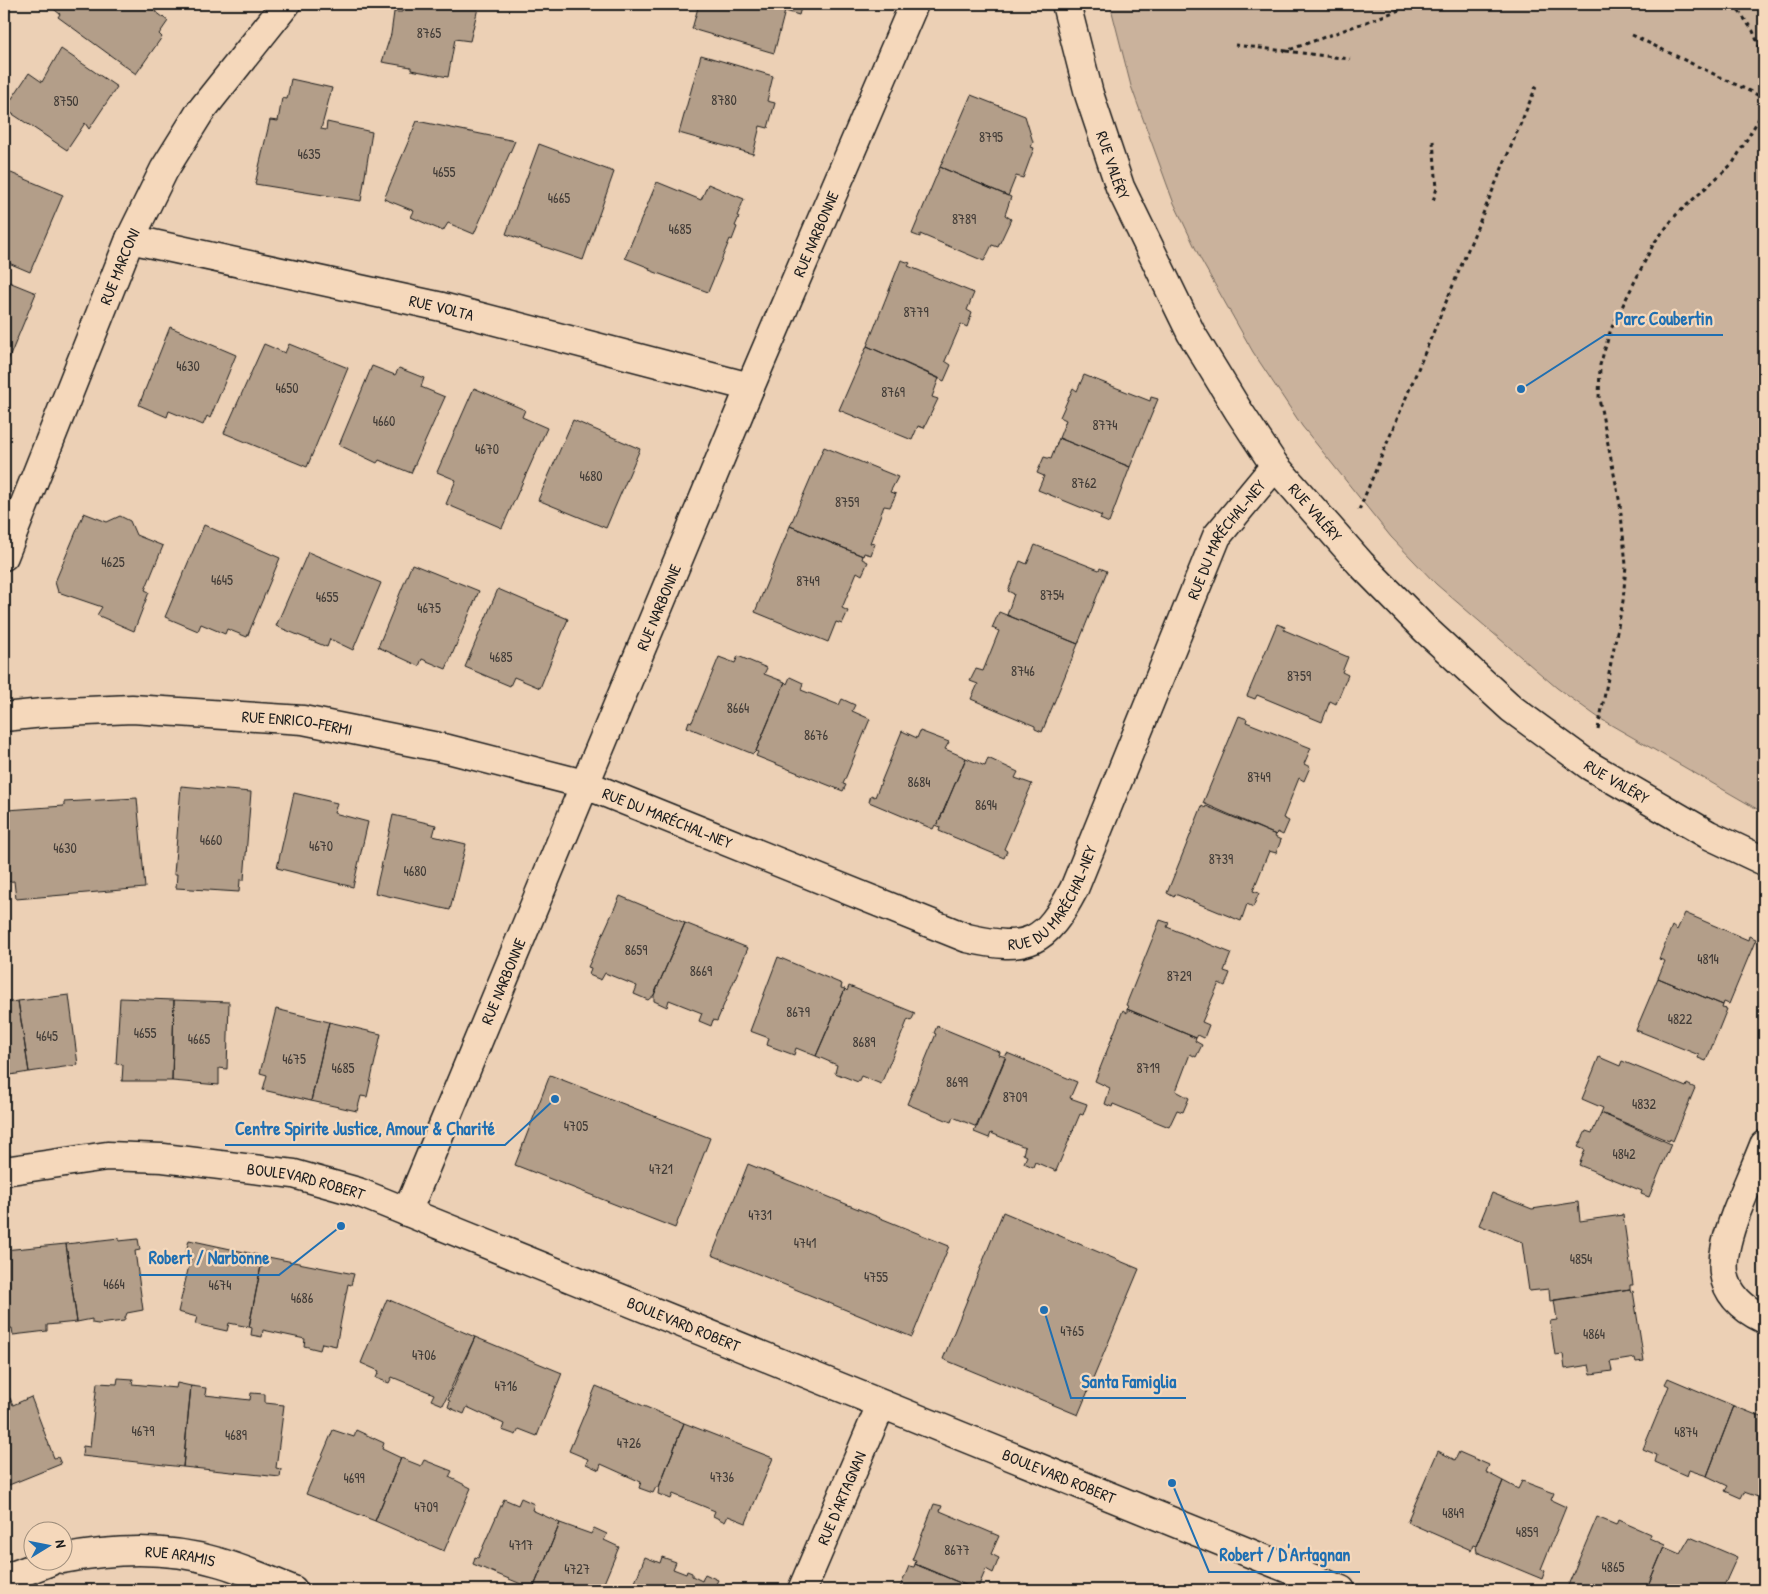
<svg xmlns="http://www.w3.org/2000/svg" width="1768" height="1594" font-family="'Patrick Hand',sans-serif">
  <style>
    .green { fill: #cab29c; stroke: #73675c }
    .building { fill: #b39e89; stroke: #1c1c1c }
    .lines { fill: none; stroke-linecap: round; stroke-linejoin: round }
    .street-casing { stroke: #1c1c1c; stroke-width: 31 }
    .secondary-casing { stroke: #1c1c1c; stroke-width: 31 }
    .path { stroke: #1c1c1c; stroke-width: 3; stroke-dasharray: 4 4; stroke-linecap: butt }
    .street { stroke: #f5d8bb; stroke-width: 28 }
    .secondary { stroke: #f5d8bb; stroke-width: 28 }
    .labels { text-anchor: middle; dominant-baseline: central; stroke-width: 4.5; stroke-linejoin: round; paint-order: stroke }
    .number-label { font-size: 14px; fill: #423c37 }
    .street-label { font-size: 16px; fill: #1c1c1c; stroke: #f5d8bb }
    .leader { fill: none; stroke: #1f6fb2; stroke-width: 2 }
    .callout-dot { fill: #1f6fb2; stroke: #f5d8bb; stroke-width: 2 }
    .callout-label { font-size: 18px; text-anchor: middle; font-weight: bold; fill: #1f6fb2; stroke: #f5d8bb; stroke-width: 4.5; stroke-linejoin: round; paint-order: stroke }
  </style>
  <rect width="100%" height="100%" fill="#ecd0b5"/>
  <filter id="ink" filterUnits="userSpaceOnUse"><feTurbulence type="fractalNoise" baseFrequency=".02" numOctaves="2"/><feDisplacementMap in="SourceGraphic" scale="10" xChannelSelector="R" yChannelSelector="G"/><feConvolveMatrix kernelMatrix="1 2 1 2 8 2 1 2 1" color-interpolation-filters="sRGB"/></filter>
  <g filter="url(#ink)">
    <path class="green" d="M1110,4h654v809l-165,-95 -42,-30 -121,-104 -45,-47 -89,-111 -49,-74 -52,-92 -28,-59 -42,-115z"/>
    <path class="building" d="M53,4h101l-3,4 17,13 -9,13 3,3 -26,37 -78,-57 2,-3 -9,-7z
      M403,4h76l-9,37 -15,-2 -7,38 -37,-7v-3l-29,-5 9,-28 3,-22h8z
      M699,4h103l-3,11 -14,-4 -11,42 -82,-24z
      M61,49l56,38 -28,42 -4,-6 -18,27 -62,-41 24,-36 13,9z
      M701,55l72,21 -6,25 8,2 -7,25 -8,-2 -7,28 -74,-21z
      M291,79l41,9 -11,41 5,1 1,-8 45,10 -11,69 -106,-17 15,-64 8,1 4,-23 5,1z
      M971,95l54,21 8,26 -2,5 3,1 -11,30 -7,-2 -8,20 -68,-29z
      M417,121l98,20 -41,93 -26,-11 -5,8 -32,-14 3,-6 -30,-12z
      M539,144l75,28 -31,88 -77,-26z
      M940,167l71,30 -6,18 6,4 -13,28 -6,-2 -8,16 -64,-27v3l-8,-3z
      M4,170l59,25 -33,77 -26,-11z
      M657,182l44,18 7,-16 36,15 -7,17 2,1 -4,9 2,1 -5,13 -2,-1 -22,53 -59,-22 1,-2 -25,-10z
      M901,260l9,3 -2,3 66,27 -7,17 5,3 -5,14 -6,-3 -16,37 6,4 -7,16 -77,-35z
      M4,280l32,13 -31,75 -1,-1z
      M170,327l66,28 -26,63 -3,-2 -4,9 -34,-14 -2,6 -28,-12z
      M264,344l21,9 4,-9 59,24 -41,99 -83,-34z
      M867,346l72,32 -7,19 6,2 -14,29 -6,-2 -6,14 -73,-30z
      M372,366l23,9 4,-7 25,10 -3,9 24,10 -34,76 -32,-13 -2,3 -38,-18z
      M1084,375l66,26 1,-4 7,2 -28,68 -71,-29 7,-18 -6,-3 13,-29 4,3z
      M474,388l51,22 -3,7 25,11 -45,100 -56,-24 10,-24 -19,-8z
      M573,420l67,29 -34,79 -68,-28z
      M1059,438l71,29 -21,56 -9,-4 2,-3 -64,-26 6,-14 -7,-3 7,-16 7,2z
      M824,447l74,30 -8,15 6,2 -6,13 -6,-1 -14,37 5,1 -4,11 -7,-2 -1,3 -73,-30z
      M84,513l23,9 13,-6 10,5 6,14 27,11 -18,44 4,2 -15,39 -37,-16 5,-8 -44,-15 -3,-10z
      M204,525l76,33 -33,79 -20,-8 -2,5 -24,-10 -3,7 -33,-14z
      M790,526l73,30 -1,3 6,3 -6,13 -5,-3 -15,36 6,3 -6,13 -6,-2 -8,20 -73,-30z
      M1035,545l64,25 1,-2 7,3 -29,73 -71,-29 7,-21 -6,-3 12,-30 7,3z
      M308,552l73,31 -28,67 -23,-11 -3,8 -51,-21z
      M412,564l67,27 -33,78 -24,-10 -3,7 -41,-19z
      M498,589l70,30 -28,69 -26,-11 -4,9 -45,-19z
      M999,612l79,32 -36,88 -7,-3v-3l-64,-27 7,-15 -8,-3 6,-12 7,2 16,-40 -7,-3z
      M1277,624l8,3 -1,3 64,27 -6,15 6,3 -12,29 -6,-3 -8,21 -65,-27 -2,4 -8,-3z
      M738,656l29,12 -3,6 21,8 -29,69 -3,3 -66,-27 2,-6 3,1 27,-65 16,6z
      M790,677l13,6 -2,7 38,15 3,-6 13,6 -3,6 18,8 -27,65 3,1 -3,6 -87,-35 2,-4 -2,-1 29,-69 2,2z
      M1239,716l8,3 -1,3 65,26 -7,16 6,3 -6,14 -5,-3 -16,40 6,3 -6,14 -6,-3 -1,3 -73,-32z
      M902,731l15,7 3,-7 29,11 -4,7 21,9 -29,68 -2,-1 -2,4 -64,-27 2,-7 4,2z
      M966,758l19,8 3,-8 30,14 -3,6 17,6 -28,65 3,2 -3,7 -65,-27 1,-4 -3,-1z
      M181,786l70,6 -7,88h-4l-1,12 -63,-4 1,-14h-3z
      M294,793l43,10 -3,10 34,9 -15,65 -76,-19z
      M137,798l8,90 -129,11 -2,-18 -10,1v-54h4l-1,-18 57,-4v-4z
      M1202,806l3,2 1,-2 70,29 -1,2 6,3 -5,13 -7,-2 -16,40 6,2 -6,14 -6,-3 -6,17 -66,-27 -1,3 -7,-4z
      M393,815l43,10 -3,11 33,8 -16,66 -75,-17z
      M620,896l65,27 -31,72 -6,5 -14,-6 3,-8 -32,-13 -4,7 -12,-5 2,-7 -3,-1z
      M1685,913l63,27 1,-4 7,3 -27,65 -5,-2 -1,3 -65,-27 7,-17 -6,-2 13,-33 5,4z
      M1160,920l9,3 -2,4 64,26 -7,18 6,2 -5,13 -6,-3 -17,39 7,3 -5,13 -6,-3 -2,3 -69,-29 2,-2 -3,-2z
      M685,923l63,25 -31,73 -4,-1 -2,6 -12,-5 3,-8 -33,-13 -2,7 -13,-6v-6z
      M778,957l64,27 -1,4 4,1 -29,67 -20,-8 -2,7 -27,-10 2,-7 -19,-7z
      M1658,978l65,27 -1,3 5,1 -21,52 -8,-3 1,-3 -63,-25z
      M849,986l66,27 -4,8 -3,-2 -27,65 -20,-8 -3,6 -23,-9 2,-8 -21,-9 29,-67 2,2z
      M69,995l9,70 -49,7 -11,-71z
      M120,998l54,2 -2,81h-50l1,-16 -7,-1z
      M174,1000l55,2 -2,67 -8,-1v17l-47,-4z
      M18,1001l11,71 -25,4v-73z
      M276,1009l53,13 -18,79 -48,-11 4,-15 -7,-2z
      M1127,1009l69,29 -1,3 7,4 -6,12 -6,-3 -14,37 13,7 -6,14 -6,-2 -8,17 -56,-23 -1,3 -7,-3 5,-16 -15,-7 28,-71 4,3z
      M329,1022l52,12 -14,63 -6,-1 -4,15 -46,-10z
      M937,1026l63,26 -1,3 7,2 -29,70 -24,-10 -2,5 -44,-18 29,-70 -2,-1z
      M1007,1053l70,29 -7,16 17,6 -4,11 -3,-1 -24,57 -21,-9 -2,5 -9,-4 3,-7 -4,-2 2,-7 -34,-14 -2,5 -15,-6z
      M1599,1057l21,9 2,-5 64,26 1,-3 8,4 -22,53 -3,-2 -1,2 -68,-28 2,-5 -21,-9z
      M550,1075l160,63 -35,90 -160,-63z
      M1601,1113l70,31 -22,53 -8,-3 1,-3 -63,-26 6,-15 -7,-3 8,-16 6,2z
      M748,1164l201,82 -37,91 -200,-82z
      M1492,1193l40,16 46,-7 2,19 43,-6 10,70h-3v4l-80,12 -1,-12 -20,2 -7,-49 -43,-17z
      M1003,1212l136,57 -61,146 -135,-56z
      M119,1238v3l19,-2 2,11 -5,1 8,59 -16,3 -3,8 -26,3 -6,-1v-4l-15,3 -11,-78z
      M189,1240l74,16 -14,71 -20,-4 -2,8 -32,-7 2,-7 -19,-5 14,-59 -6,-1z
      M66,1244l11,78 -30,3v6l-34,4 -1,-7 -8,1v-79z
      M263,1256l91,18 -3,11 -3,-1 -12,62 -14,-3 -2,7 -16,-4 1,-7 -42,-9 -1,7 -11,-2 1,-7 -3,-1z
      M1630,1289l1,3 2,-1 11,70 -8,1 -1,-4 -25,4 2,9 -21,3 -2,-9 -24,4 -2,-15 -8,1 -5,-34 7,-1 -3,-20z
      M387,1299l88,38 -32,68 -12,-5 3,-6 -42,-17 -3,6 -13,-5 3,-7 -18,-8z
      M475,1337l87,36 -25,63 -18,-7 -3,6 -14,-5 2,-6 -37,-17 -3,7 -16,-7 2,-6 -2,-1z
      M118,1378l15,1 -1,5 44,4 1,-5 14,3 -8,81 -101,-11 1,-10 7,1 7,-64 20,1z
      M1668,1378l66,28 -27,70 -18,-6 -2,6 -32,-14 2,-7 -14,-6 26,-63 -4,-2z
      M191,1386l15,2 -1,7 45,5 1,-7 14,1v9l19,2 -8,63 5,1 -1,8 -97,-10z
      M596,1386l88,37 -25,64h-3l-3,6 -14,-5 2,-6 -40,-18 -2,6 -13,-6 2,-5 -19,-8z
      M31,1397l23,61 4,-1 3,7 -57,23v-87l6,-2 3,7z
      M1734,1406l30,12v65l-6,14 -14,-5 -3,6 -16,-7 3,-5 -21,-10z
      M684,1423l89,35 -27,65 -18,-7 -3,6 -12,-6 2,-5 -42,-17 -2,5 -13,-5 1,-7z
      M333,1430l21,7 2,-7 28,13 -2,6 19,9 -26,63 -69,-27z
      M1438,1451l17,9 4,-8 30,13 -3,7 17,9 -27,65 -3,-1 -2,5 -64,-28z
      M401,1458l20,8 3,-6 28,11 -3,6 22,11 -27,63 -69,-30z
      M1503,1481l15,8 4,-8 32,12 -3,7 15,7 -25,62 4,2 -3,8 -65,-27 -1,-6z
      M521,1498l13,6 -2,6 28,13 -27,66 -60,-25 2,-7 3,1 26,-59 14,6z
      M934,1504l8,2 -2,5 59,25 -8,18 8,4 -6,15 -7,-4 -9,21 -62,-26 1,-3 -4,-1z
      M1597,1517l19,8 2,-5 32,14 -1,4 16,7 -19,45h-80z
      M560,1523l31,11 3,-6 13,6 -3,6 15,7 -18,43 -68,-1z
      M1690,1537l47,20 -15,33h-76l18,-43 16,7z
      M645,1557l15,6 2,-6 14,5 -3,7 13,5 1,-3 5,2v3l10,5 3,-7 13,6 -3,6 7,4h-90z
      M915,1564l62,26h-78l10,-24 5,1z"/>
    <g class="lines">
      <g class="street-casing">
        <g id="street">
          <path id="s1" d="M1066,4l23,90 31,93 71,146 47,77 37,56 86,98 65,66 86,79 78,57 119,69 55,26"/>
          <path id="s2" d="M130,239l312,68 308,80"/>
          <path id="s3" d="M4,556l126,-317 34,-69 36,-58 86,-108"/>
          <path id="s4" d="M4,717l39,-4 89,-4 171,11 145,29 136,35 383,154c61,14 78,6 107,-49l143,-353 58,-70"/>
          <path d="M1764,1145c-9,23 -19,45 -28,68 -17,46 -24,81 28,106"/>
          <path id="s5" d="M407,1212l343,-825 164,-383"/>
          <path id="s6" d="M62,1559c51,-10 106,-12 156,3 25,7 50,18 75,28"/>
          <path d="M4,1579l45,-17"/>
          <path id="s7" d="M802,1590l79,-185"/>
        </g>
      </g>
      <g class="secondary-casing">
        <g id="secondary">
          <path id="s8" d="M4,1171l103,-15 56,2 131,16 64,18 983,398"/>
        </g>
      </g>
      <path class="path" d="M1734,4l19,27 11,27
        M1632,35l132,63
        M1235,45l51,6 130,-47
        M1286,51l64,8
        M1433,141l4,47 -4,13
        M1359,510l179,-428
        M1598,729l25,-128 3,-36 -6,-61 -21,-105 1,-34 11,-36 43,-86 22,-28 57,-52 31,-53"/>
      <use href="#street" class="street"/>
      <use href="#secondary" class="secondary"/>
    </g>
  </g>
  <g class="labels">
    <g class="number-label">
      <text x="429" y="32">8765</text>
      <text x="724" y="99">8780</text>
      <text x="66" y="100">8750</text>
      <text x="991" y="136">8795</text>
      <text x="309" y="153">4635</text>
      <text x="444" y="171">4655</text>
      <text x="559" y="197">4665</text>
      <text x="964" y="218">8789</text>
      <text x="680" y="228">4685</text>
      <text x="916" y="311">8779</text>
      <text x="188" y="365">4630</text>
      <text x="287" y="387">4650</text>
      <text x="893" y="391">8769</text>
      <text x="384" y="420">4660</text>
      <text x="1105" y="424">8774</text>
      <text x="487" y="448">4670</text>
      <text x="591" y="475">4680</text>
      <text x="1084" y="482">8762</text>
      <text x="847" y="501">8759</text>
      <text x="113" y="561">4625</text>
      <text x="222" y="579">4645</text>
      <text x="808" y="580">8749</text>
      <text x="1052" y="594">8754</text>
      <text x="327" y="596">4655</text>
      <text x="429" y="607">4675</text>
      <text x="501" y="656">4685</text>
      <text x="1023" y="670">8746</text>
      <text x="1299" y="675">8759</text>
      <text x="738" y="707">8664</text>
      <text x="816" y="734">8676</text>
      <text x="1259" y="776">8749</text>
      <text x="919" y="781">8684</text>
      <text x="986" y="804">8694</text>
      <text x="211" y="839">4660</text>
      <text x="321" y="845">4670</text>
      <text x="65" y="847">4630</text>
      <text x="1221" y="858">8739</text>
      <text x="415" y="870">4680</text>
      <text x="636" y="949">8659</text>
      <text x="1708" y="958">4814</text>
      <text x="701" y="970">8669</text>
      <text x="1179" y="975">8729</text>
      <text x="798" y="1011">8679</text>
      <text x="1680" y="1018">4822</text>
      <text x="145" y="1032">4655</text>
      <text x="47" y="1035">4645</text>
      <text x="199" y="1038">4665</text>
      <text x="864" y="1041">8689</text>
      <text x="294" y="1058">4675</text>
      <text x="343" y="1067">4685</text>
      <text x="1148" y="1067">8719</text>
      <text x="957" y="1081">8699</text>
      <text x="1015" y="1096">8709</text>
      <text x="1644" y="1103">4832</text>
      <text x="576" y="1125">4705</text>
      <text x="1624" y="1153">4842</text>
      <text x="661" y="1168">4721</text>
      <text x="760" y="1214">4731</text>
      <text x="805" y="1242">4741</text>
      <text x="1581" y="1258">4854</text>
      <text x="876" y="1276">4755</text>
      <text x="114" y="1283">4664</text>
      <text x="220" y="1284">4674</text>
      <text x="302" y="1297">4686</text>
      <text x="1072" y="1330">4765</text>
      <text x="1594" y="1333">4864</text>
      <text x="424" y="1354">4706</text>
      <text x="506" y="1385">4716</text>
      <text x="143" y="1430">4679</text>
      <text x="1686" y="1431">4874</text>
      <text x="236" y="1434">4689</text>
      <text x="629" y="1442">4726</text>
      <text x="722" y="1476">4736</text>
      <text x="354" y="1477">4699</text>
      <text x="426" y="1506">4709</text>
      <text x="1453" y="1512">4849</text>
      <text x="1527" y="1531">4859</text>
      <text x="521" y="1544">4717</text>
      <text x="957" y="1549">8677</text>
      <text x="1613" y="1566">4865</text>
      <text x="577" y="1568">4727</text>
    </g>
    <g class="street-label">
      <text stroke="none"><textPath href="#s1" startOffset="168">RUE VALÉRY</textPath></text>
      <text stroke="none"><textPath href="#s5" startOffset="1060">RUE NARBONNE</textPath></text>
      <text stroke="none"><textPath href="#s3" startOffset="312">RUE MARCONI</textPath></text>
      <text stroke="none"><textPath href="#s2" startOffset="319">RUE VOLTA</textPath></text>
      <text stroke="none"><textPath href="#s1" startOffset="572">RUE VALÉRY</textPath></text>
      <text stroke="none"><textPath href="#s4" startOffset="1516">RUE DU MARÉCHAL-NEY</textPath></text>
      <text stroke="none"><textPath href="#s5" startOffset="655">RUE NARBONNE</textPath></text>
      <text stroke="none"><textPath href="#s4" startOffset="294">RUE ENRICO-FERMI</textPath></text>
      <text stroke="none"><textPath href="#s1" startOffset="978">RUE VALÉRY</textPath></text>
      <text stroke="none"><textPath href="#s4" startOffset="678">RUE DU MARÉCHAL-NEY</textPath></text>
      <text stroke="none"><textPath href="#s4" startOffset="1111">RUE DU MARÉCHAL-NEY</textPath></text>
      <text stroke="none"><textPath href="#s5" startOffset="250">RUE NARBONNE</textPath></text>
      <text stroke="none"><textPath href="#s8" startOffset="305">BOULEVARD ROBERT</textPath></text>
      <text stroke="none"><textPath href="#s8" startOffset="710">BOULEVARD ROBERT</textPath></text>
      <text stroke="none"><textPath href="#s8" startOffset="1115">BOULEVARD ROBERT</textPath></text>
      <text stroke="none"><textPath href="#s7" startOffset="100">RUE D'ARTAGNAN</textPath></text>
      <text stroke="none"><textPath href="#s6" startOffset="119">RUE ARAMIS</textPath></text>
    </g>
  </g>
  <path class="leader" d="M1521 389L1605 335H1723M555 1099L505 1145H225M341 1226L279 1275H139M1044 1310L1071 1398H1186M1172 1483L1209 1572H1360"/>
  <g class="callout-dot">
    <circle cx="1521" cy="389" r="5"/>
    <circle cx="555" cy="1099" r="5"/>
    <circle cx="341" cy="1226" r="5"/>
    <circle cx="1044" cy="1310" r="5"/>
    <circle cx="1172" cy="1483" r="5"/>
  </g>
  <g class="callout-label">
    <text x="1664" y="325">Parc Coubertin</text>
    <text x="365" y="1135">Centre Spirite Justice, Amour &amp; Charité</text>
    <text x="209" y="1264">Robert / Narbonne</text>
    <text x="1129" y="1388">Santa Famiglia</text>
    <text x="1285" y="1561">Robert / D'Artagnan</text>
  </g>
  <rect width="1768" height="1594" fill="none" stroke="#f5d8bb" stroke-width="20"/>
  <rect x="10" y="10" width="1748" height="1574" fill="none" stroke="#1c1c1c" stroke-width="2" filter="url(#ink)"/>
  <g transform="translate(48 1546) rotate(80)"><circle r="24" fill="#f5d8bb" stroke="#9e8d7b"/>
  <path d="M0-4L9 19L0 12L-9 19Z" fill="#1f6fb2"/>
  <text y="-8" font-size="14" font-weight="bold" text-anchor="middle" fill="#1c1c1c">N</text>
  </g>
</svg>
